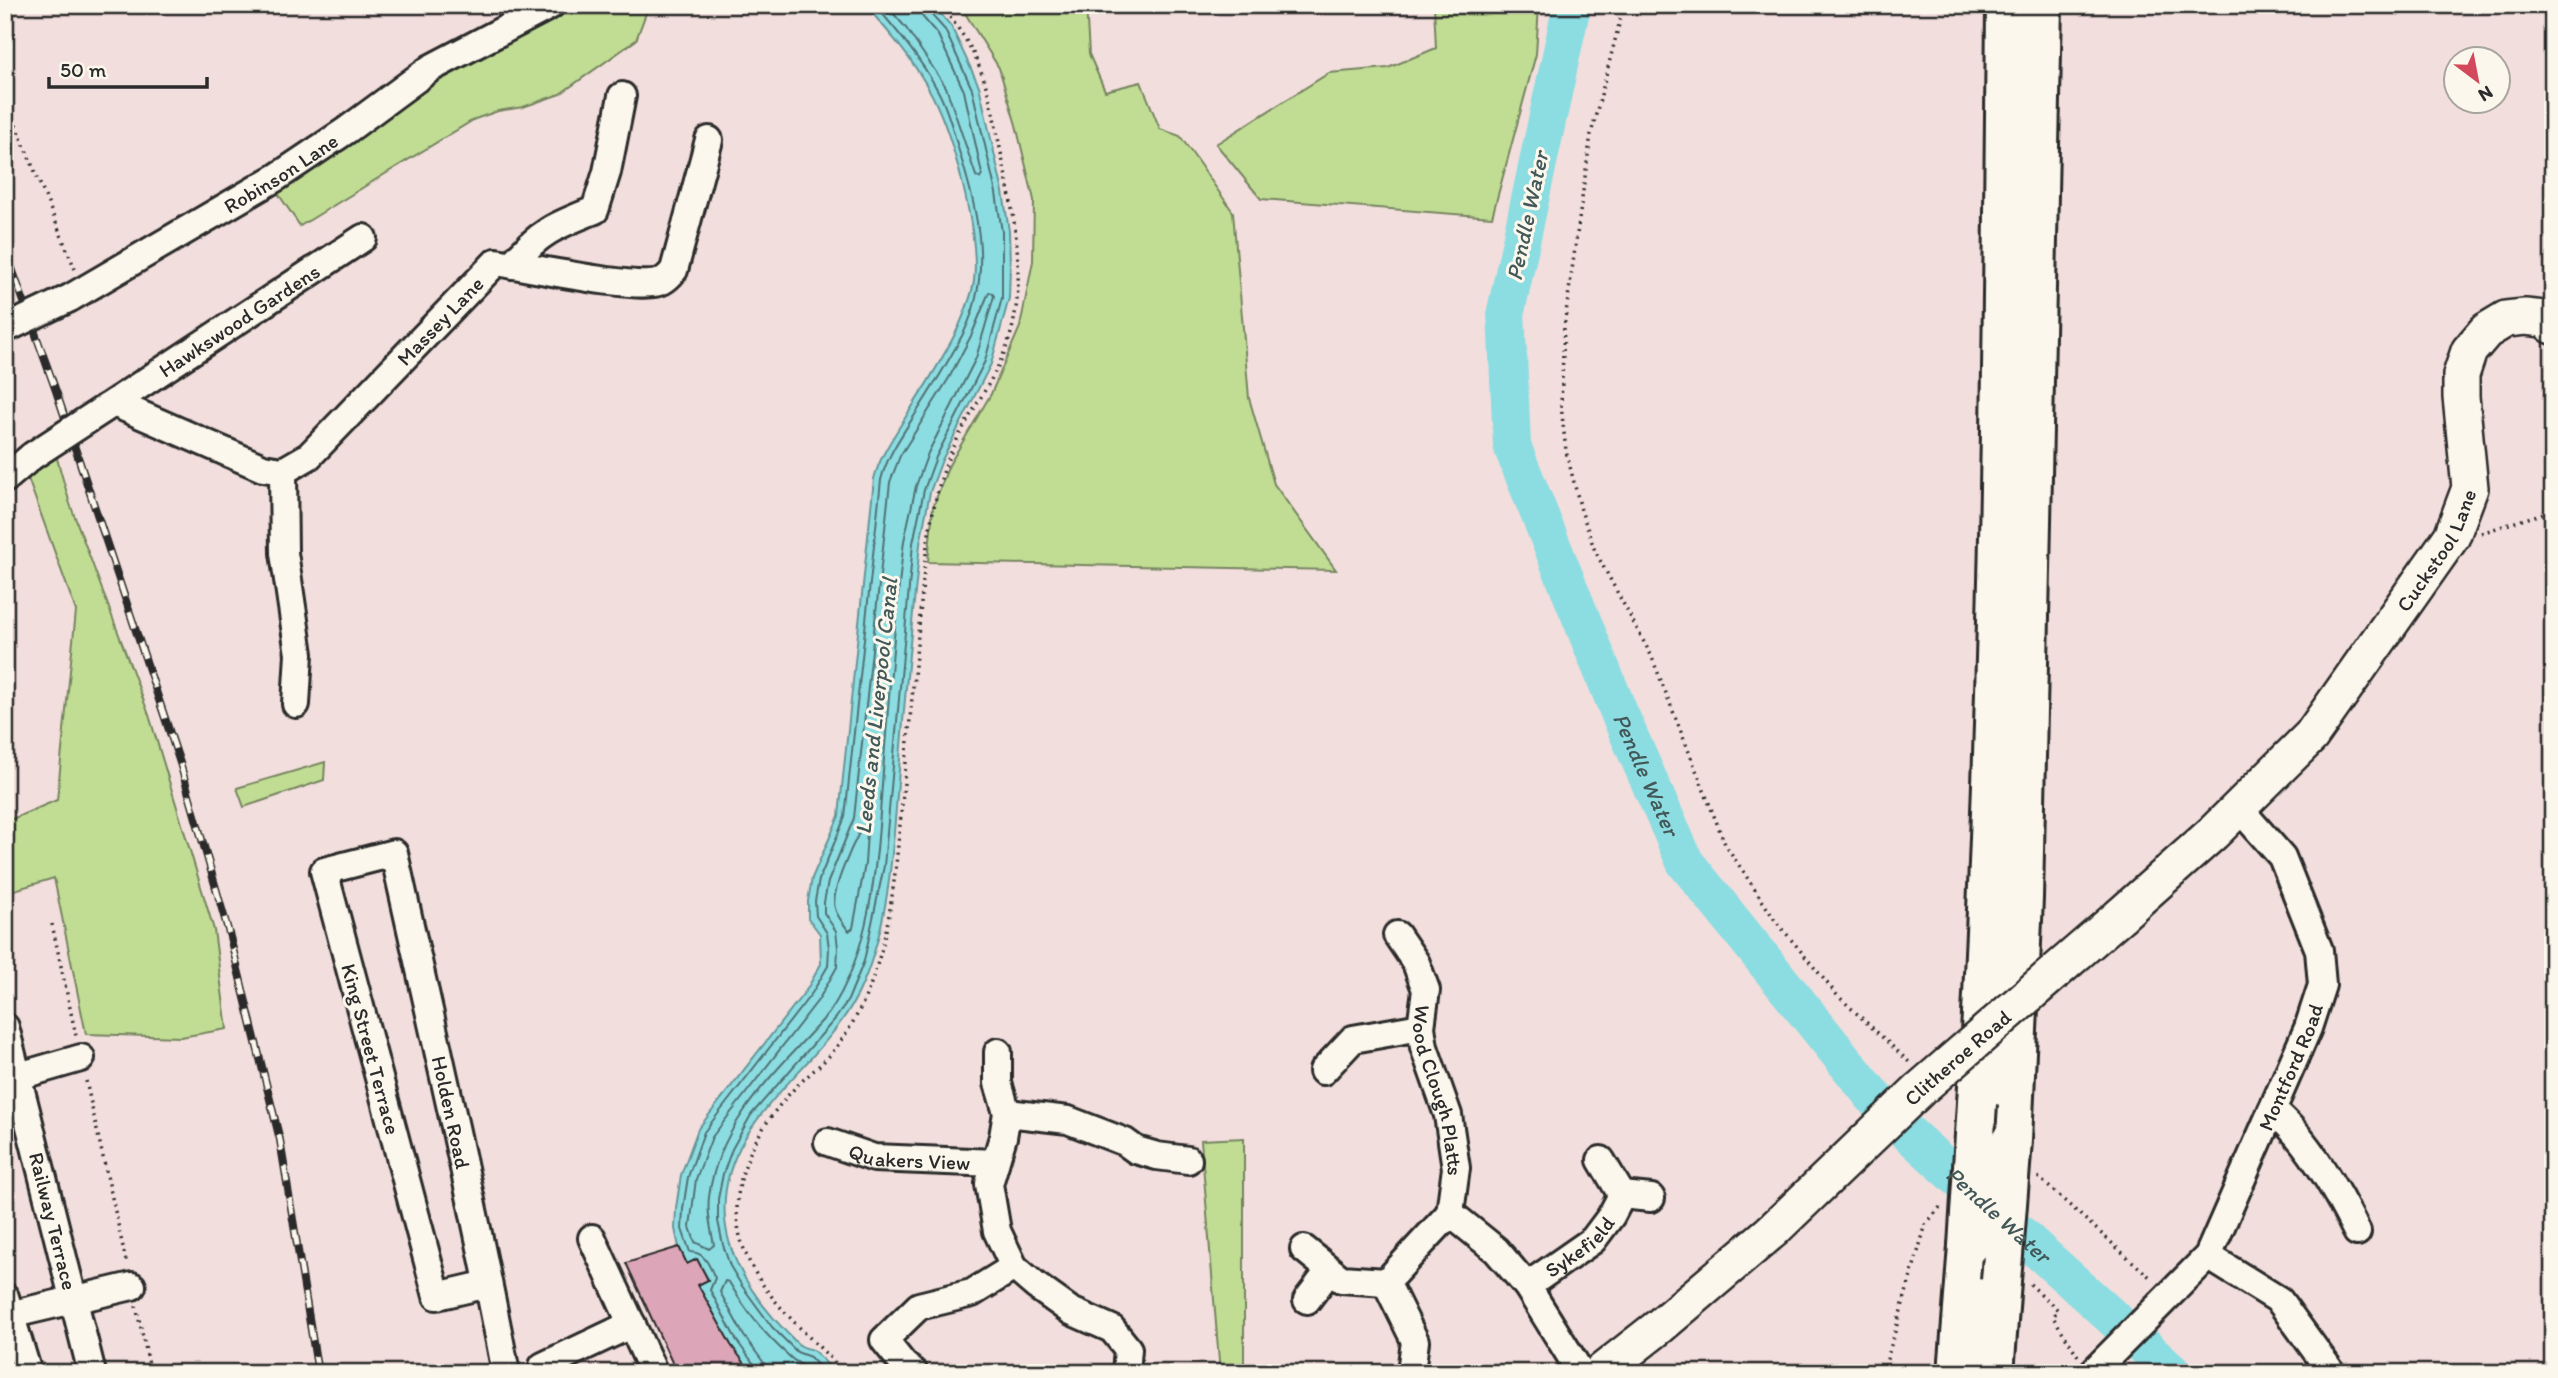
<svg xmlns="http://www.w3.org/2000/svg" width="2558" height="1378" font-family="Itim,sans-serif">
  <style>
    .green { fill: #c1dd94; stroke: #768460; stroke-width: 2 }
    .water { fill: #8bdde2; stroke: #659699; stroke-width: 2 }
    .lines { fill: none; stroke-linecap: round; stroke-linejoin: round }
    .shore { stroke: #517274; stroke-width: 2 }
    .river { stroke: #8bdde2; stroke-width: 38 }
    .building { fill: #dca5b8; stroke: #2b2b2b; stroke-width: 2 }
    .minor-casing { stroke: #2b2b2b; stroke-width: 32 }
    .major-casing { stroke: #2b2b2b; stroke-width: 40 }
    .highway-casing { stroke: #2b2b2b; stroke-width: 44 }
    .path { stroke: #2b2b2b; stroke-width: 3.5; stroke-dasharray: 2 5; stroke-linecap: butt }
    .minor { stroke: #fbf7ec; stroke-width: 26 }
    .major { stroke: #fbf7ec; stroke-width: 35 }
    .highway { stroke: #fbf7ec; stroke-width: 38 }
    .rail-casing { stroke: #2b2b2b; stroke-width: 8 }
    .rail { stroke: #fbf7ec; stroke-width: 5; stroke-dasharray: 16; stroke-linecap: butt }
    .minor-bridge-casing { stroke: #2b2b2b; stroke-width: 32; stroke-linecap: butt }
    .major-bridge-casing { stroke: #2b2b2b; stroke-width: 40; stroke-linecap: butt }
    .highway-bridge-casing { stroke: #2b2b2b; stroke-width: 44; stroke-linecap: butt }
    .minor-bridge { stroke: #fbf7ec; stroke-width: 26 }
    .major-bridge { stroke: #fbf7ec; stroke-width: 35 }
    .highway-bridge { stroke: #fbf7ec; stroke-width: 38 }
    .labels { text-anchor: middle; dominant-baseline: central; stroke-width: 6; stroke-linejoin: round; paint-order: stroke }
    .street-label { font-size: 21px; fill: #2b2b2b; stroke: #fbf7ec }
    .water-label { font-size: 23px; font-style: italic; fill: #435859; stroke: #fbf7ec }
  </style>
  <rect width="100%" height="100%" fill="#f2dedc"/>
  <filter id="ink" filterUnits="userSpaceOnUse"><feTurbulence type="fractalNoise" baseFrequency=".0143" numOctaves="2"/><feDisplacementMap in="SourceGraphic" scale="14" xChannelSelector="R" yChannelSelector="G"/><feConvolveMatrix kernelMatrix="1 2 1 2 8 2 1 2 1" color-interpolation-filters="sRGB"/></filter>
  <g filter="url(#ink)">
    <path class="green" d="M573,5h76l-13,35 -76,54 -37,13 -25,4 -23,8 -175,107 -27,-40c97,-65 192,-134 300,-181z
      M960,5h126l3,49 16,37 36,-9 19,47 20,7 53,76 16,186 25,86 62,86 -408,-8 5,-55 16,-42 42,-71 29,-67 13,-66 1,-61 -18,-75 -17,-57z
      M1434,5h105l-3,49 -44,163 -231,-18 -45,-55 113,-71 59,-5 48,-20z
      M56,455l14,49 79,211 65,215 13,99 -46,8 -95,-3 -32,-156 -49,15v-71l52,-22 19,-189 -50,-138z
      M325,762l-1,18 -80,27 -7,-19z
      M1244,1138v235h-24l-19,-233z"/>
    <path class="water" d="M865,5h68l18,21 28,60 24,106 6,39 1,35 -1,32 -18,66 -49,96 -12,32 -10,52c-8,75 -15,151 -21,226 -6,71 -8,147 -36,213 -34,84 -147,134 -138,236 4,49 39,92 73,125 5,4 9,4 14,6 9,5 16,16 23,23h-83l-21,-28 -33,-60 10,-6 -11,-20 -10,5 -8,-17 -4,-18 1,-21 5,-33 17,-46 109,-140 14,-25 -1,-30 -12,-16v-17l4,-23 27,-62 35,-337c6,-23 19,-41 31,-61 19,-30 39,-60 54,-92 6,-14 13,-30 15,-45 6,-46 -21,-145 -42,-186 -17,-33 -42,-62 -67,-90z"/>
    <g class="lines">
      <path class="shore" d="M886,5l20,23 40,59 30,89 4,2 2,-4 -18,-83 -26,-56 -17,-20 -1,-10
        M989,292l3,1 2,3 -18,62 -48,95 -12,33 -12,55c-9,72 -14,145 -20,218 -7,83 -7,184 -55,254 -48,54 -111,108 -120,184 -2,16 2,32 5,48l-5,4 -14,-7 -5,-15 6,-48 16,-42 107,-138 18,-32 1,-19 -2,-17 -12,-18v-11l4,-20 26,-64 36,-336 10,-26 49,-78 23,-44z
        M865,828l2,4 -2,32 -12,64 -4,3c-4,-5 -13,-17 -14,-23 -5,-16 18,-64 26,-79z
        M757,1373l-1,-6 -19,-26 -27,-51 5,-12c-6,-13 -10,-26 -25,-26l-8,-23 1,-20 5,-32 16,-45 108,-139 16,-27 1,-18 -2,-15 -11,-17 -1,-15 4,-21 26,-63 36,-337c6,-25 23,-48 37,-70 16,-25 32,-51 46,-78 29,-59 14,-121 -5,-181 -6,-20 -11,-42 -21,-60 -17,-32 -40,-59 -63,-86
        M766,1373l-2,-10 -20,-27 -24,-44 5,-11 4,1c16,28 37,54 61,75 7,7 15,8 23,16
        M825,1373l-15,-16 -13,-5 -25,-25 -30,-41 -12,-20 -7,-21 -5,-24v-22l5,-25 9,-25 19,-34 85,-97 12,-18 16,-39 20,-95 29,-323 11,-53 12,-33 49,-96 17,-63v-66l-6,-39 -24,-104 -27,-59 -16,-18 -1,-7"/>
      <path class="river" id="s1" d="M1572,5l-66,306 6,135 108,269 65,147 204,254 285,257"/>
    </g>
    <path class="building" d="M679,1247l8,17 10,-5 11,21 -10,5 33,60 21,28h-75l-51,-110z"/>
    <g class="lines">
      <g class="minor-casing">
        <g id="minor">
          <path d="M512,265c26,-33 45,-40 83,-55l12,-38 15,-76"/>
          <path id="s2" d="M70,298l207,-121 70,-47 84,-62 120,-63"/>
          <path id="s3" d="M114,403l149,65 20,3 26,-15 187,-194c28,4 147,30 166,19 4,-2 9,-7 12,-11l35,-130"/>
          <path id="s4" d="M107,407l256,-169"/>
          <path d="M283,471l1,82 15,101 -3,50"/>
          <path d="M5,479l27,-23"/>
          <path id="s5" d="M1397,935l19,28 10,27 -5,37 3,20 24,68 8,53 -6,45 46,37 31,36 54,87"/>
          <path id="s6" d="M5,1027l87,346"/>
          <path d="M998,1052v31l9,30 -4,24 -14,47 8,47 17,36 22,19 35,25 41,18 16,20 -2,24"/>
          <path d="M1323,1071l30,-32 68,-12"/>
          <path d="M5,1080l76,-22"/>
          <path d="M2272,1110c34,27 66,83 85,122"/>
          <path d="M1007,1113l61,7 57,22 11,8 21,6 31,4"/>
          <path id="s7" d="M828,1142l46,16 121,5"/>
          <path d="M1601,1160l21,35"/>
          <path d="M592,1238l62,135"/>
          <path d="M1304,1249l37,30 45,3 64,-69"/>
          <path d="M2208,1256l71,44 53,73"/>
          <path d="M1386,1282l29,59 -4,31"/>
          <path id="s8" d="M488,1284l-51,12 -113,-425 70,-18c38,173 79,346 112,520"/>
          <path id="s9" d="M1527,1286l66,-46 18,-24 11,-21 29,3"/>
          <path d="M5,1297l23,76"/>
          <path d="M1307,1300l22,-29"/>
          <path d="M5,1316l127,-30"/>
          <path d="M543,1366l89,-42"/>
          <path d="M914,1373l-10,-8 -20,-25 35,-34 53,-13 42,-26"/>
          <path id="s10" d="M2092,1373l116,-117 100,-228 14,-43 -3,-35 -37,-93 -44,-50"/>
        </g>
      </g>
      <g class="major-casing">
        <g id="major">
          <path id="s11" d="M2121,915l92,-82 98,-97 141,-200 18,-48 -9,-91v-22l8,-24 17,-20 20,-12 19,-2 19,2 9,7"/>
          <path d="M1600,1373l60,-47 112,-95"/>
        </g>
      </g>
      <g class="highway-casing">
        <path id="highway" d="M1977,1103c22,-365 26,-732 29,-1098
          M2012,1140l11,-242 19,-893
          M1958,1373l10,-127
          M1994,1373l7,-92"/>
      </g>
      <path class="path" d="M1624,5l-33,129 -27,193 -3,78 5,46 15,59 14,41 56,104 74,189 50,76 62,75 72,67
        M5,99l70,170
        M2481,533l72,-23
        M52,924l24,112
        M86,1081l41,184
        M2038,1177l114,102
        M2030,1284l28,26 -5,7 25,39
        M136,1306l15,67
        M845,1373c-43,-46 -109,-94 -108,-164 1,-46 26,-87 56,-119 12,-13 26,-23 38,-36 20,-24 36,-55 45,-86 16,-49 20,-103 25,-154 6,-60 11,-119 17,-179 3,-29 5,-59 9,-89 5,-33 12,-70 27,-100 19,-41 49,-76 59,-121 13,-60 -1,-119 -13,-177 -6,-32 -12,-64 -26,-93 -8,-17 -22,-36 -34,-50
        M1883,1373l43,-149 15,-18"/>
      <use href="#minor" class="minor"/>
      <use href="#major" class="major"/>
      <use href="#highway" class="highway"/>
      <g class="rail-casing">
        <path id="rail" d="M5,249l51,142 124,372 50,174 50,203 38,233"/>
      </g>
      <use href="#rail" class="rail"/>
      <g class="minor-bridge-casing">
        <path id="minor-bridge" d="M5,329l65,-31
          M32,456l75,-49"/>
      </g>
      <g class="major-bridge-casing">
        <g id="major-bridge">
          <path id="s12" d="M1772,1231l148,-142 201,-174"/>
        </g>
      </g>
      <g class="highway-bridge-casing">
        <path id="highway-bridge" d="M1968,1246l9,-143
          M2001,1281l11,-141"/>
      </g>
      <use href="#minor-bridge" class="minor-bridge"/>
      <use href="#major-bridge" class="major-bridge"/>
      <use href="#highway-bridge" class="highway-bridge"/>
    </g>
  </g>
  <g class="labels">
    <g class="street-label">
      <text stroke="none"><textPath href="#s2" startOffset="245">Robinson Lane</textPath></text>
      <text stroke="none"><textPath href="#s4" startOffset="158">Hawkswood Gardens</textPath></text>
      <text stroke="none"><textPath href="#s3" startOffset="401">Massey Lane</textPath></text>
      <text stroke="none"><textPath href="#s11" startOffset="486">Cuckstool Lane</textPath></text>
      <text transform="translate(371 1049) rotate(75)">King Street Terrace</text>
      <text stroke="none"><textPath href="#s12" startOffset="254">Clitheroe Road</textPath></text>
      <text stroke="none"><textPath href="#s10" startOffset="371">Montford Road</textPath></text>
      <text stroke="none"><textPath href="#s5" startOffset="166">Wood Clough Platts</textPath></text>
      <text stroke="none"><textPath href="#s8" startOffset="830">Holden Road</textPath></text>
      <text stroke="none"><textPath href="#s7" startOffset="84">Quakers View</textPath></text>
      <text stroke="none"><textPath href="#s6" startOffset="200">Railway Terrace</textPath></text>
      <text stroke="none"><textPath href="#s9" startOffset="66">Sykefield</textPath></text>
    </g>
    <g class="water-label">
      <text transform="translate(1527 216) rotate(-78)">Pendle Water</text>
      <text transform="translate(876 706) rotate(-84)">Leeds and Liverpool Canal</text>
      <text stroke="none"><textPath href="#s1" startOffset="803">Pendle Water</textPath></text>
      <text stroke="none"><textPath href="#s1" startOffset="1372">Pendle Water</textPath></text>
    </g>
  </g>
  <rect width="2558" height="1378" fill="none" stroke="#fbf7ec" stroke-width="28"/>
  <rect x="14" y="14" width="2530" height="1350" fill="none" stroke="#2b2b2b" stroke-width="2.5" filter="url(#ink)"/>
  <g transform="translate(2477 80) rotate(148)"><circle r="33" fill="#fbf7ec" stroke="#a8a59f" stroke-width="2"/>
  <path d="M0-5L12 26L0 18L-12 26Z" fill="#d1495b"/>
  <text y="-10" font-size="19" font-weight="bold" text-anchor="middle" fill="#2b2b2b">N</text>
  </g>
  <path d="M49 77v10h158v-10" fill="none" stroke="#2b2b2b" stroke-width="3.5"/>
  <text x="60" y="77" font-size="21" fill="#2b2b2b" stroke="#fbf7ec" stroke-width="5" paint-order="stroke">50 m</text>
</svg>
